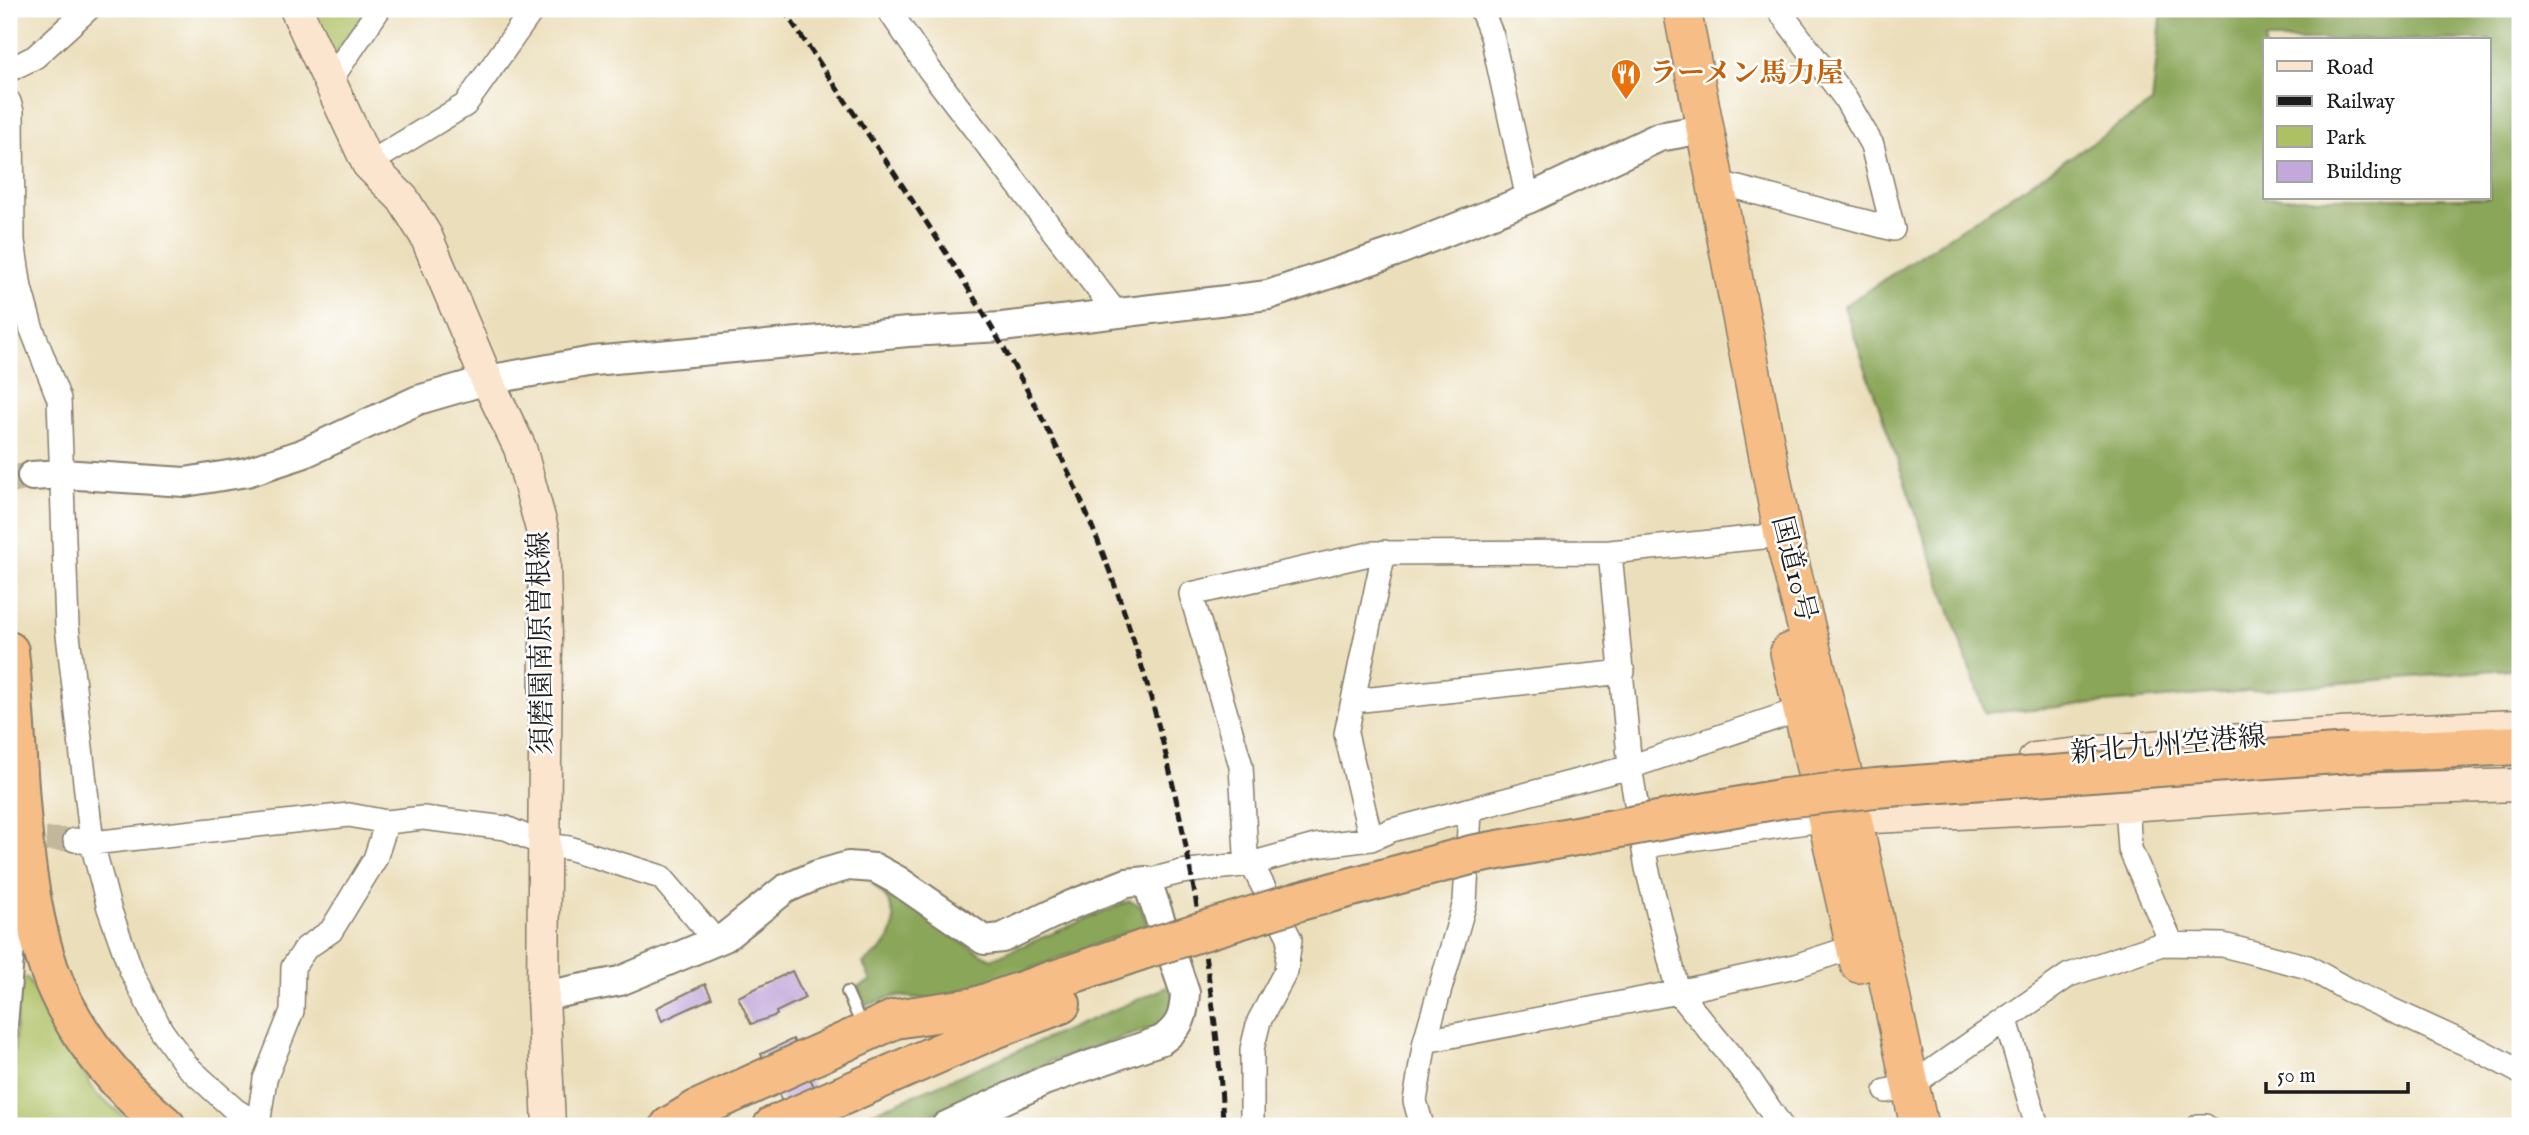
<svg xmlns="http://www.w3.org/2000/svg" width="2529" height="1135" font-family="'IM FELL English','Noto Serif JP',serif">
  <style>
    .green { fill: #adc063; stroke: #646e40; stroke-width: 2 }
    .forest { fill: #8aa659; stroke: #53613a; stroke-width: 2; fill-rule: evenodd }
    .building { fill: #c3a9db }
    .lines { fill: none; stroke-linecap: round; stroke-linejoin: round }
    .minor-tunnel { stroke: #c2b79a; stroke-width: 23; stroke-dasharray: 23 11; stroke-linecap: butt }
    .tertiary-tunnel { stroke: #c2b79a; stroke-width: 28; stroke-dasharray: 28 14; stroke-linecap: butt }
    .service-casing { stroke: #847d6b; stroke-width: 14 }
    .minor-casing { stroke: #847d6b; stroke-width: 26 }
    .tertiary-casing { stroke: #847d6b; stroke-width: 32 }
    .secondary-casing { stroke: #847d6b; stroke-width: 35 }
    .trunk-casing { stroke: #847d6b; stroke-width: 40 }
    .motorway-casing { stroke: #847d6b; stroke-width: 42 }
    .service { stroke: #fff; stroke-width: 10 }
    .minor { stroke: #fff; stroke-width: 23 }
    .tertiary { stroke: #fff; stroke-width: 28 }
    .secondary { stroke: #fbe5cf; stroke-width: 32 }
    .trunk { stroke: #f6be86; stroke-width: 37 }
    .motorway { stroke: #f6be86; stroke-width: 38 }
    .rail { stroke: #1c1c1c; stroke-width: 5; stroke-dasharray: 10 5; stroke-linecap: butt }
    .motorway-bridge-casing { stroke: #847d6b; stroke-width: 42; stroke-linecap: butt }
    .motorway-bridge { stroke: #f6be86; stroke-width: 38 }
    .labels { text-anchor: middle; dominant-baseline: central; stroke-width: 5; stroke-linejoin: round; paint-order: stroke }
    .food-label { font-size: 28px; font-weight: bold; fill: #c56008; stroke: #fff; text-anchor: start }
    .street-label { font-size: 28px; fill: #1c1c1c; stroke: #fff }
  </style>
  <rect width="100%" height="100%" fill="#fff"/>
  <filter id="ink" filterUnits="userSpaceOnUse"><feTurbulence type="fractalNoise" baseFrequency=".0143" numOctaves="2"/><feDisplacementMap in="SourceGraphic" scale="14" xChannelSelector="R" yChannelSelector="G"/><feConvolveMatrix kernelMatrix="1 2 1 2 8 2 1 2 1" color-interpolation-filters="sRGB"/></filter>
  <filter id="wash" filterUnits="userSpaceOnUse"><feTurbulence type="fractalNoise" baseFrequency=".00686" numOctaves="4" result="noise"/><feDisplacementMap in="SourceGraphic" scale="28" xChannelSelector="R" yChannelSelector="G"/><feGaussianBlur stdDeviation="1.57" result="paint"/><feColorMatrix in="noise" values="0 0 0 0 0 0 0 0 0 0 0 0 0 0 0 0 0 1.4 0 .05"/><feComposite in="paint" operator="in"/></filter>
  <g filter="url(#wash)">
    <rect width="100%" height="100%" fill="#ebdeba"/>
    <path class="green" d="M310,9h58l-35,48z
      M19,978h8l69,116 40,32h-127z"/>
    <path class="forest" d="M2162,9h358v659l-535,45 -141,-407 308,-203zM2265,40h224v158h-224z
      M871,881l17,8 65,48 38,22 138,-58 12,5 6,19 -201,76 -50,-5 -30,9 -9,-18 14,-6 -8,-18c22,-13 39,-33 26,-60 -4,-9 -12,-14 -18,-22z
      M1172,985l2,26 -7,9 -12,7 -106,35 -142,64h-66z"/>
    <g id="blocks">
      <path class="building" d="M792,971l13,27 -29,14 1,3 -26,9 -13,-27z
        M705,984l7,14 -50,23 -6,-13z
        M793,1039l38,87h-38l-32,-72z"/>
    </g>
  </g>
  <g filter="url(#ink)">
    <use href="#blocks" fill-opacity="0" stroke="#847d6b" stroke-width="2"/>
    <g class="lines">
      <path class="minor-tunnel" d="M12,838l63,2"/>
      <path class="tertiary-tunnel" d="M9,480l23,-4"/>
      <g class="service-casing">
        <path id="service" d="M847,992l16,36
          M9,1058l12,-133"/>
      </g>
      <g class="minor-casing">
        <path id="minor" d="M888,9l41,60 188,245
          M1481,9l11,27 36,163
          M9,70l26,-13 53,-48
          M329,82l50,-73
          M9,102l3,10 1,129 7,47 11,39 28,72 8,227 25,217 17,65 22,62 30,60 25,35 49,45 26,16
          M368,164l97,-59 68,-96
          M1716,182l177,47 -21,-84 -27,-47 -67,-89
          M1610,552l20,215 17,101 31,124 70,85 33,49
          M1353,701l270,-29
          M2127,805l3,44 42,95
          M1371,839l-25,-105 38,-182
          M75,840l17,3 257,-28 38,7 36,-4 83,10 39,17 24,3 92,29 55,64
          M1644,846l183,-27
          M1147,881l34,-9 69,-8 65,-18 56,-7 21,-9 238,-63 160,-54 10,-9
          M2006,1020l31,106
          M1425,1041l253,-49 117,-26 71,-23
          M1886,1091l24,-5 159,-111 93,-31 61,1 85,22 40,23 131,60 41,22
          M258,1125l7,-46 27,-68 1,-44 13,-19 25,-17 44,-72 12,-37
          M1252,1126v-77l7,-28 27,-50 4,-32 -44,-86 -5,-87 -50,-172 183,-41 236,-1 173,-17
          M1422,1126l-7,-25 10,-60 40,-139 5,-91
          M2199,1126h6"/>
      </g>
      <g class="tertiary-casing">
        <path id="tertiary" d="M32,476l30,-2 123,8 62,-10 55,-18 116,-54 69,-20 106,-19 315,-29 94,-5 266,-32 127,-43 133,-53 131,-62 44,-8
          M543,996l77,-15 105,-44 60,-48 32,-14 31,-9 27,2 22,12 87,60 18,-2 69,-33 56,-22 20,-2 38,112c-1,23 -5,34 -23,47l-118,41 -98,45"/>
      </g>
      <g class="secondary-casing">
        <path id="secondary" d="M296,9l72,155 35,35 23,37 61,144 33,68 23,85 3,105 -3,358 6,130
          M2035,759c161,-19 323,-27 485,-33
          M1830,819l297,-14 223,-15 170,-5"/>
      </g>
      <g class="trunk-casing">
        <path id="trunk" d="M1682,9l101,526 62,246 74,345
          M1789,652l70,312"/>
      </g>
      <g class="motorway-casing">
        <path id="motorway" d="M9,651c11,101 7,222 40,318 22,62 67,115 117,157
          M2349,753l171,-8
          M670,1126l28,-17 197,-90 80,-12 170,-58
          M773,1126l219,-96 69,-26"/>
      </g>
      <use href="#service" class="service"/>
      <use href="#minor" class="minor"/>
      <use href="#tertiary" class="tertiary"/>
      <use href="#secondary" class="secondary"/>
      <use href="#trunk" class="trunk"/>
      <use href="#motorway" class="motorway"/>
      <path class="rail" d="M783,9c91,135 187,269 262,415 81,160 125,319 154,495 12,69 22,137 24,207"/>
      <g class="motorway-bridge-casing">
        <path id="motorway-bridge" d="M1145,949l155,-48 171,-46 314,-57 90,-10 474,-35"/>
      </g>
      <use href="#motorway-bridge" class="motorway-bridge"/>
    </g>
  </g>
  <defs>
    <g id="restaurant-pin" transform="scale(1.575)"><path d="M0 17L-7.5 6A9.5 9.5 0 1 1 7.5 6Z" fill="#e8710a" stroke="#fff"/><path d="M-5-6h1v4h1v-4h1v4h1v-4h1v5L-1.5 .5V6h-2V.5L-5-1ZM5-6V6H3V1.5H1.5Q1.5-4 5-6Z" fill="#fff"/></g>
  </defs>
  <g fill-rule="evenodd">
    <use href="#restaurant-pin" x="1626" y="74"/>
  </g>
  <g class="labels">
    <g class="food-label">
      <text x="1649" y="74">ラーメン馬力屋</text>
    </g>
    <g class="street-label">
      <text transform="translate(1793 569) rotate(76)">国道10号</text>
      <text transform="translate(542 643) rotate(-91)">須磨園南原曽根線</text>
      <text transform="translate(2168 746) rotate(-5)">新北九州空港線</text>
    </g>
  </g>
  <rect width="2529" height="1135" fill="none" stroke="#fff" stroke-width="35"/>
  <rect x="2263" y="38" width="228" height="161" fill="#ffffff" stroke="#a4a4a4" stroke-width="2"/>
  <rect x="2277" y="61" width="35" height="10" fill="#fbe5cf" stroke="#a4a4a4" stroke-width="2"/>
  <text x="2326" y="74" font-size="21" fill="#1c1c1c">Road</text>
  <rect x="2277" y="96" width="35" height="10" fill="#1c1c1c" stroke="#a4a4a4" stroke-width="2"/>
  <text x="2326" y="108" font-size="21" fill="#1c1c1c">Railway</text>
  <rect x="2277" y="126" width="35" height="21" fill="#adc063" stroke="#a4a4a4" stroke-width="2"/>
  <text x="2326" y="144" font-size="21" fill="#1c1c1c">Park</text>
  <rect x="2277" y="161" width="35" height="21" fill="#c3a9db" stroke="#a4a4a4" stroke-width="2"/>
  <text x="2326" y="178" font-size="21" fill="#1c1c1c">Building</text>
  <path d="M2266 1082v10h142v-10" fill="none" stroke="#1c1c1c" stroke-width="3.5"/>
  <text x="2277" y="1082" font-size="21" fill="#1c1c1c" stroke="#ffffff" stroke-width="5" paint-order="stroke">50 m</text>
</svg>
